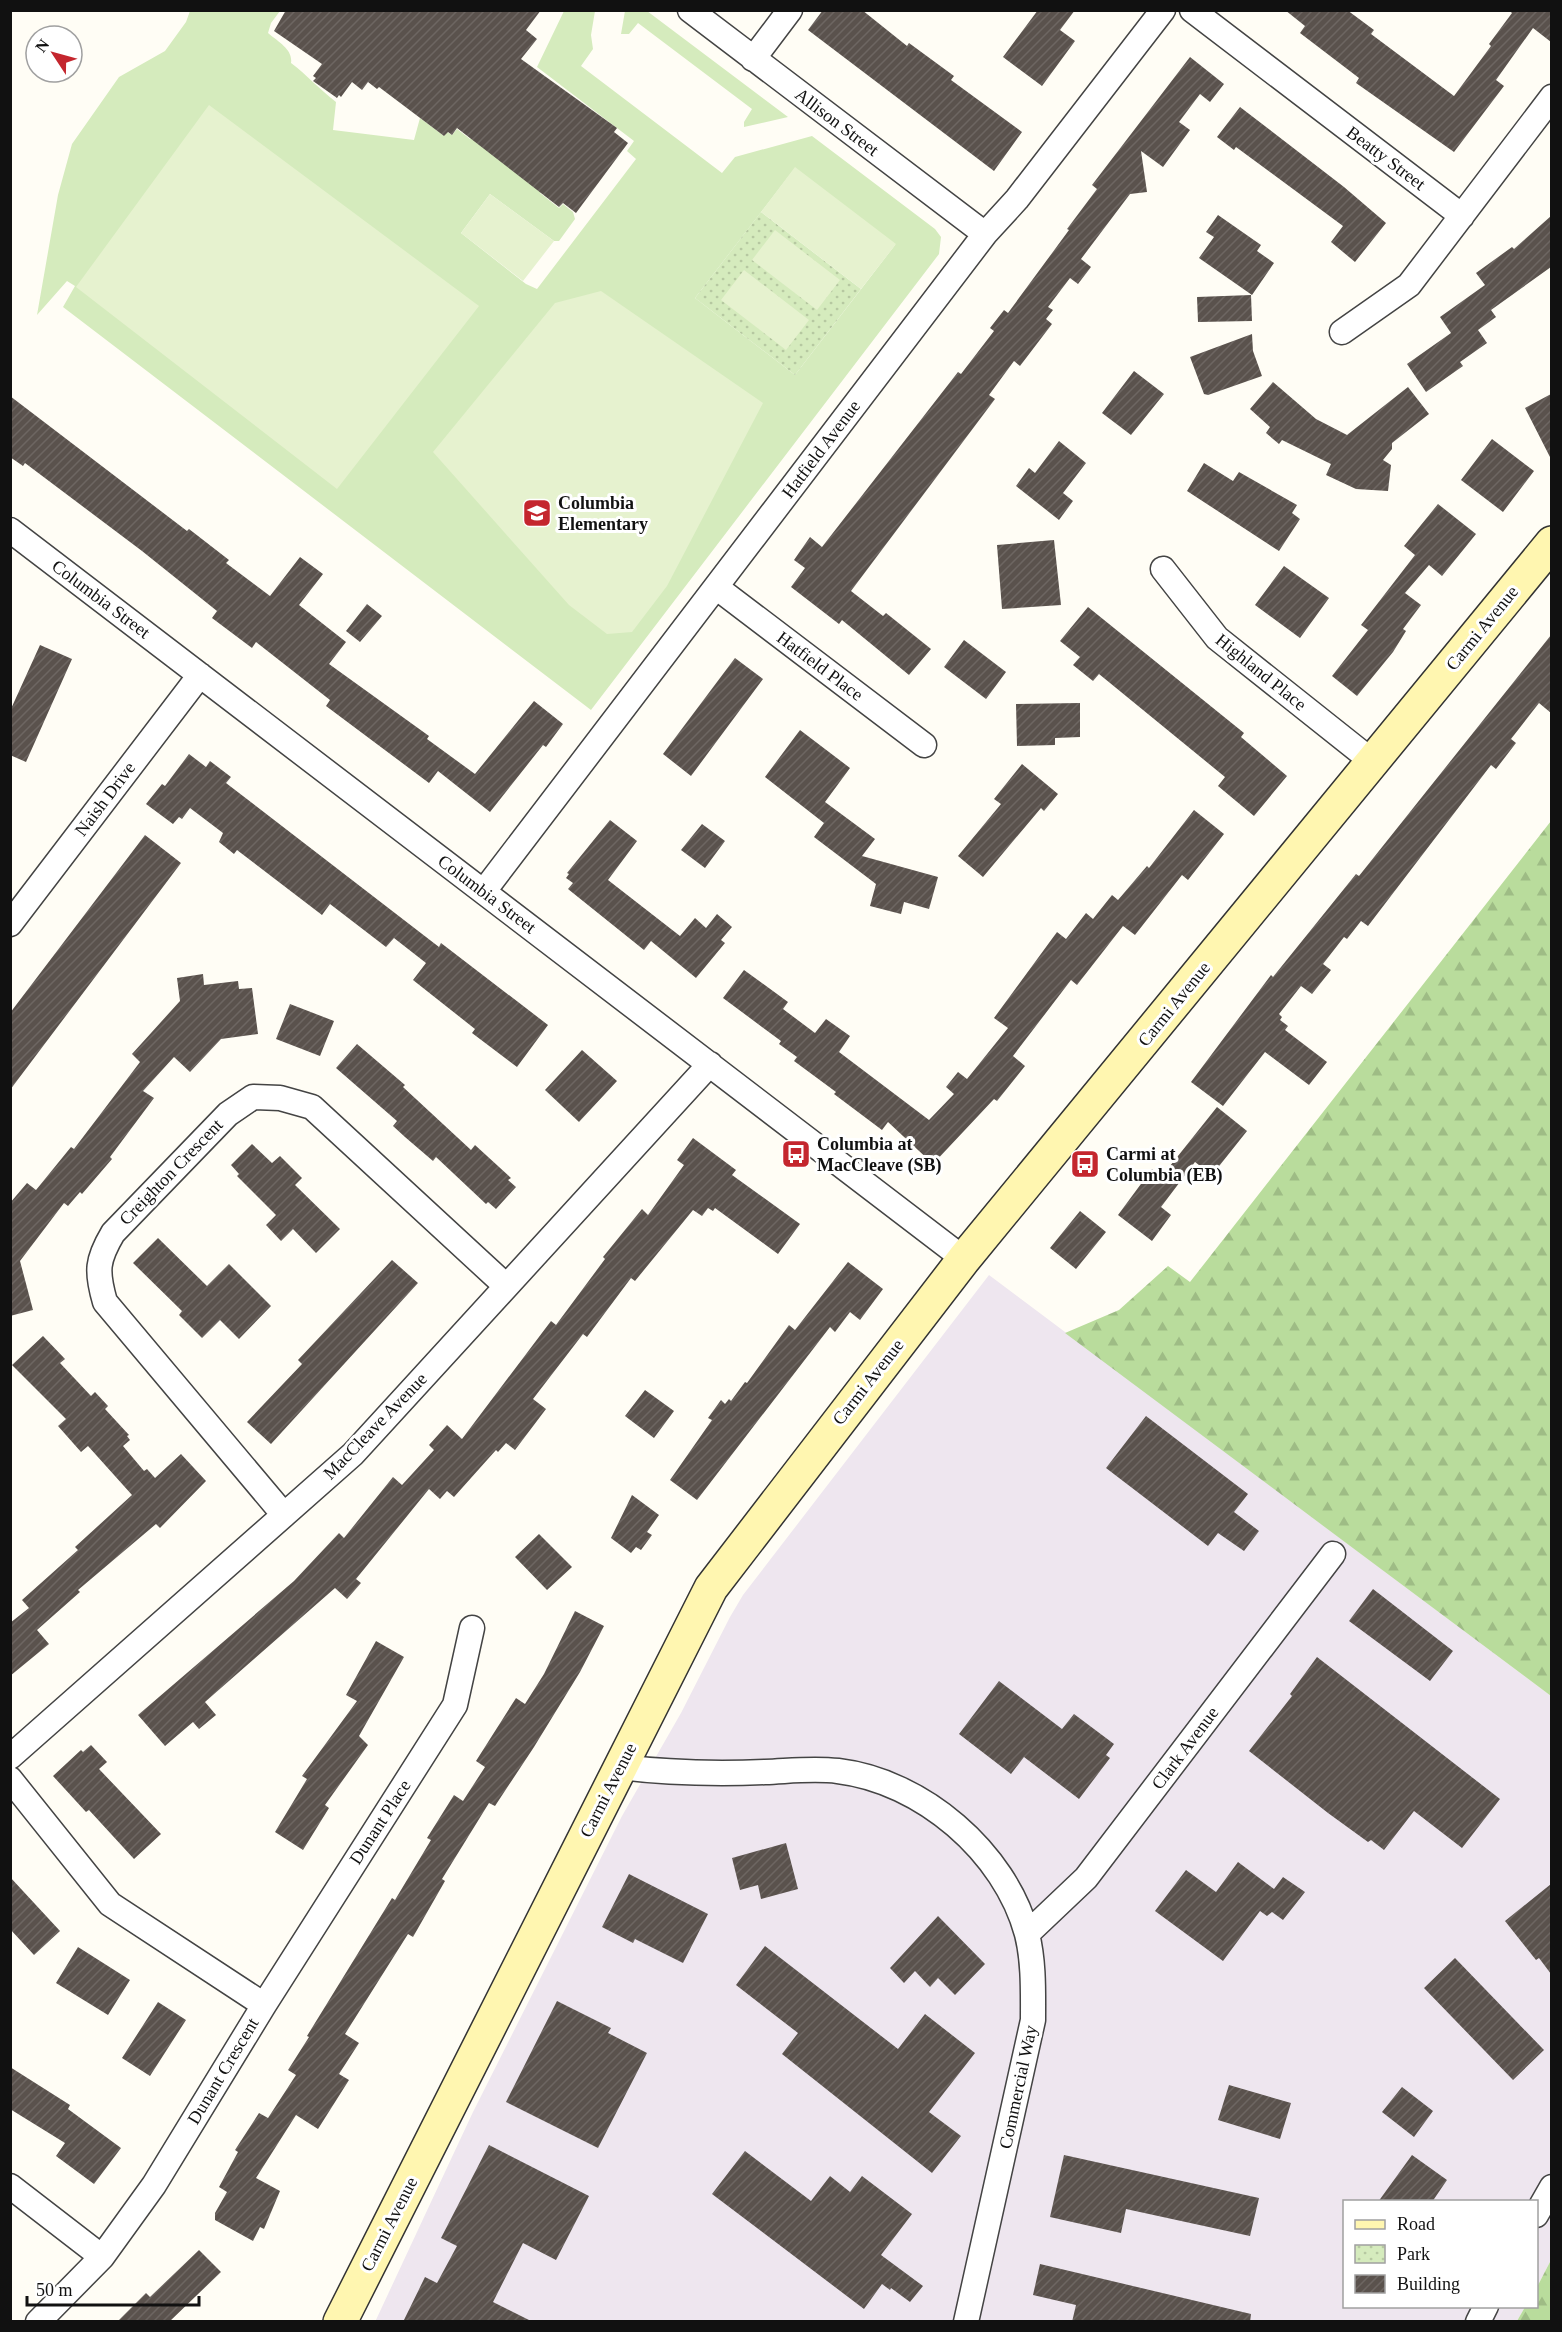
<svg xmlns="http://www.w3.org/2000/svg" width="1562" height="2332" font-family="'Times New Roman',serif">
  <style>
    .industrial { fill: #eee6ef }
    .grass { fill: #d5ebbd; fill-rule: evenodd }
    .forest { fill: url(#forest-firs) }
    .park { fill: url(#park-dots) }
    .pitch { fill: #e6f2cf }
    .building { fill: url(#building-hatch) }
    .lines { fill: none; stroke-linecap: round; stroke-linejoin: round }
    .street-casing { stroke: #444; stroke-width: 27 }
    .secondary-casing { stroke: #333; stroke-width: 36 }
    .street { stroke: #fff; stroke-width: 24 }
    .secondary { stroke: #fff6b0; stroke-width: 33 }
    .labels { text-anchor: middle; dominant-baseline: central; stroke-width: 6; stroke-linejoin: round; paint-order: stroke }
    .street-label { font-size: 18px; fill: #111; stroke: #fff }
    .poi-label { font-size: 18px; font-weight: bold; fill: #111; stroke: #fff; text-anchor: start }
  </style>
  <defs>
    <pattern id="forest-firs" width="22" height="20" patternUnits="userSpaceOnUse" patternTransform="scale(1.5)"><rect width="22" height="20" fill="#b9dc9c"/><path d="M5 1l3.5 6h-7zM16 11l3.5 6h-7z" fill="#9ebc85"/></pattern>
    <pattern id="park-dots" width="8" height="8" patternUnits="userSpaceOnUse" patternTransform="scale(1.5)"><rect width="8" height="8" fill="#d5ebbd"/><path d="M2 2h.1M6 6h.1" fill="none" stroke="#b6c8a1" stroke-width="1.8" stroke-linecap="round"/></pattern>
    <pattern id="building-hatch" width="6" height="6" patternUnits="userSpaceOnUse" patternTransform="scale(1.5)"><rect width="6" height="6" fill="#5a524d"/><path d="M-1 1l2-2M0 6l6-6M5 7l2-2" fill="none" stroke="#6d6662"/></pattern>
  </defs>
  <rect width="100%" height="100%" fill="#fffdf5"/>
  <path class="industrial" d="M989,1275l562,421v564l-14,27 -1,-85h-192v104l181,1 -8,14 -1142,1 98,-210 149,-296 59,-103 49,-96 13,-22z"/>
  <path class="grass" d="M190,11h90l-9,12 -3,10c12,10 25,17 23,30 16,12 28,26 45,39l-3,28 81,10 6,-22 24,18 3,-4 5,3 5,-6 13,10 4,-4 68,53 -2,5 19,15 4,-4 10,8 2,7 -16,22h-5l-64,-47 -29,39 65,51 11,5 99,-130 -9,-8 7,-10 -97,-74 27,-56h31l-4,24 2,14 -12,17 141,107 13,-16 77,-21 123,93 6,8 -2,17 -348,456 -528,-403 12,-21 -8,-5 -30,34 21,-120 14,-51 47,-67 46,-26 21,-29zM795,168l100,77 -100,130 -100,-77z
    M625,11h22l141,106 -44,10v-5l8,-13 -114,-86 -9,11h-8z"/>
  <path class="forest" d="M1551,821v875l-486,-363 54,-23 49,-44 22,16z
    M1551,2260v61h-34l8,-14 11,-1 1,-19z"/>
  <path class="park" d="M761,212l100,77 -66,86 -100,-77z"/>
  <path class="pitch" d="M209,105l270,201 -142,183 -261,-202z
    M795,167l101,77 -35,45 -100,-77z
    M490,194l64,47 -31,40 -62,-48z
    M775,230l65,50 -23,30 -65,-50z
    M744,270l65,50 -23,30 -65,-50z
    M601,291l162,112 -96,183 -35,46 -25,2 -38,-29 -136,-153 122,-149z"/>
  <path class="building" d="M286,10h255l-15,20 11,9 -16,20 96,69 -3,4 14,11 -52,70 -13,-10 -4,4 -102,-79 -5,7 -4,-3 -4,4 -65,-49 -2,2 -9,-7 -6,8 -10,-8 -11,15 -2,-2 -2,3 -24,-17 3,-3 -3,-2 9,-12 -48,-33z
    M823,10h39l45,36 2,-3 45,33 -3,4 71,52 -28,39 -186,-141z
    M1038,10h37l-15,20 15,11 -33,45 -39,-29z
    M1285,10h62l27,20 -3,4 83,62 37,-50 -2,-2 23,-31 -3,-3h42v32l-18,-14 -37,52 8,6 -50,66 -98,-69 3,-5 -59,-45 5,-7z
    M1190,57l34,27 -14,18 -10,-8 -21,28 11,8 -27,37 -22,-16 6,41 -17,2 -49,65 10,8 -13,17 -8,-6 -22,29 5,3 -7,9 6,5 -32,42 -6,-5 -25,34 6,4 -144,192 32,25 3,-3 45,36 -22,26 -67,-55 -3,4 -48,-37 14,-19 -11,-8 16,-23 12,10 136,-175 3,2 33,-43 -4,-3 14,-18 4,3 61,-83 -2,-1 30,-40 -5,-4z
    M1240,107l104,80 42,36 -31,39 -24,-20 12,-16 -107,-79 -2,3 -17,-13z
    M1218,215l43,30 -4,6 17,12 -22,32 -53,-37 15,-21 -8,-5z
    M1551,216v51l-60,43 5,7 -18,13 9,13 -27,19 3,4 -37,26 -19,-28 44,-31 -11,-16 45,-32 -9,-12 36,-26 2,2z
    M1251,295l1,26 -54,1 -1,-25z
    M1252,334l1,17 9,25 -54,19 -4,-1 -14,-37z
    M1134,371l30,23 -33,41 -29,-22z
    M1273,382l43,37 31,16 61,-48 21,27 -37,29v6l-9,11 8,5 -3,26 -32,-2 -30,-14 5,-11 -49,-24 -3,4 -13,-11 4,-6 -20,-18z
    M1551,394v65l-26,-51z
    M10,396l177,135 2,-2 40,31 -3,3 44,33 30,-39 23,17 -24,31 47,37 -17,22 100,72 -2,3 48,35 59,-73 29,23 -17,23 -3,-2 -53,67 -52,-41 -9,12 -103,-77 4,-6 -74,-58 -4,6 -40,-30 5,-7 -75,-60 -117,-88 -2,3 -13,-9z
    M1492,439l42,32 -31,41 -42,-32z
    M1059,441l27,22 -23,30 10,8 -14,19 -43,-34 13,-18 6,5z
    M1204,463l29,18 6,-9 58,33 -5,8 8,6 -21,32 -92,-60z
    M1438,504l38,30 -34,42 -13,-11 -24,28 16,12 -18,24 3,2 -13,21 -36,44 -25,-20 36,-46 -7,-5 54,-70 -11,-9z
    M1054,540l7,65 -59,4 -5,-64z
    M1284,566l45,32 -29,40 -45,-33z
    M367,604l15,12 -22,26 -14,-11z
    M1088,607l156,126 -3,4 46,39 -33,40 -36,-30 7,-9 -126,-103 -6,7 -20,-16 7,-8 -20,-16z
    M1551,635v78l-12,-10 -28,36 5,4 -20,26 -5,-4 -123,161 -7,-5 -14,18 -3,-2 -21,27 8,6 -19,24 -11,-8 -22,28 3,3 -2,3 8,6 -3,4 42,32 -18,23 -44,-33 -42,54 -32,-24 80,-107 2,2 83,-103 3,2z
    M964,640l42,32 -20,27 -42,-32z
    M40,645l32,14 -46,103 -16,-7v-44z
    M735,658l28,21 -72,97 -28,-22z
    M1080,703v34l-25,1v7l-38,1 -1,-42z
    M800,730l50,38 -25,34 50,37 -13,17 76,21 -9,32 -25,-7 -3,12 -31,-8 6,-22 -62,-47 10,-14 -59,-46z
    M189,754l17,13 4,-6 21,16 -5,6 213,164 2,-4 107,82 -31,42 -45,-34 3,-4 -62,-49 13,-17 -32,-25 -8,9 -56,-43 -8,11 -85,-65 -3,4 -15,-12 4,-9 -33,-25 -8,11 -3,-2 -6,7 -27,-20 16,-20 3,2z
    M1022,764l36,30 -14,17 -3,-3 -58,69 -25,-21 43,-52 -7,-5z
    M1194,810l30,24 -36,46 -6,-5 -47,60 -12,-9 -46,59 -6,-5 -58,76 12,10 -28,35 -3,-2 -61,65 -45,-42 -6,8 -48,-36 2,-2 -42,-31 3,-4 -18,-13 2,-3 -58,-43 21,-28 44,32 -5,7 32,24 11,-14 24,17 -11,16 90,68 25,-26 -8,-7 12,-15 9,7 41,-51 -14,-10 63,-86 9,7 20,-26 7,6 19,-24 6,5 29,-34 2,2z
    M610,820l27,21 -29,39 72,56 15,-18 11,10 11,-14 15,13 -11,13 4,3 -29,35 -45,-37 -7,9 -76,-61 5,-6 -7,-5 3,-4 -2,-1z
    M702,824l23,17 -20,27 -24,-18z
    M145,835l36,28 -171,227v-77z
    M203,974l1,11 34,-4 1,8 13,-1 6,46 -37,5 -31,33 -16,-15 -31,34 11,7 -44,59 2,2 -30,35 -2,-2 -12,14 -4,-3 -44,58 13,49 -23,6v-113l17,-20 9,7 35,-43 3,2 66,-87 -8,-8 48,-53 -3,-23z
    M290,1004l44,17 -14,35 -44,-17z
    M357,1044l48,41 -2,2 68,63 4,-5 36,33 -3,2 8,7 -20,22 -8,-7 -2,2 -50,-47 -3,4 -28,-24 -12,-11 4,-5 -61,-53z
    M582,1050l35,31 -38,41 -34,-32z
    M1217,1107l30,24 -35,44 -17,-13 -34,45 10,8 -19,26 -34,-26 34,-46 10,7z
    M693,1138l43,32 -4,5 68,49 -22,30 -63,-46 -2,3 -5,-3 -6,8 -9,-6 -58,71 -4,-3 -44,59 -4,-3 -50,65 13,10 -31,41 -9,-7 -8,9 -2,-2 -42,47 -7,-6 -7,8 -11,-10 -73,90 5,4 -14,16 -12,-11 -130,114 11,13 -17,14 -6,-7 -28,24 -27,-31 156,-134 45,-48 5,5 49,-61 9,8 32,-35 -5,-5 18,-20 15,14 89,-118 5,4 49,-66 -2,-2 39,-48 6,6 36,-50 -7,-5z
    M252,1144l20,19 8,-7 22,22 -7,7 45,44 -24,24 -23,-24 -12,12 -15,-16 10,-10 -39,-39 2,-2 -8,-9z
    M1080,1211l26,21 -30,37 -26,-21z
    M158,1238l49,48 22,-22 42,42 -32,33 -19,-19 -18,18 -23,-23 3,-4 -49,-48z
    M392,1260l26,23 -147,161 -24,-22 55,-58 -4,-4z
    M848,1262l35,27 -23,31 -10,-8 -15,20 -5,-5 -133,173 -27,-20 42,-60 -4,-2 13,-18 4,4 4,-5 2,2 14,-19 2,1 42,-58 6,5z
    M43,1336l22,23 -5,4 31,33 4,-4 13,14 -3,3 24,26 -2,1 3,4 -7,6 21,25 3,-2 8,9 26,-24 25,27 -46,47 -4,-4 -78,66 2,2 -43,38 12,14 -39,32v-53l19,-15 -7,-8 56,-50 -3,-3 57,-52 -44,-49 -7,6 -23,-26 8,-7 -54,-54z
    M645,1390l29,21 -20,27 -29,-22z
    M1146,1416l102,78 -14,18 25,19 -15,20 -26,-18 -10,13 -102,-78z
    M632,1495l27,20 -12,17 5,3 -11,15 -5,-3 -5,6 -20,-15z
    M539,1534l33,33 -25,23 -32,-33z
    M1373,1589l80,62 -23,30 -81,-60z
    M575,1611l29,15 -24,46 -46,75 -39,59 -6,-3 -47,76 3,2 -32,56 -5,-3 -63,100 14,9 -20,31 10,6 -31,49 -22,-14 -40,63 24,13 -16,38 -4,-2 -7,14 -38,-21v-7l12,-21 -8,-5 19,-35 -3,-2 24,-37 9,5 28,-43 -8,-5 21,-33 -2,-1 85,-138 3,2 36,-60 -4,-2 27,-43 9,6 22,-34 -9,-6 40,-63 9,6 19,-30z
    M376,1641l28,16 -45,79 9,9 -43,60 4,3 -26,42 -28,-18 32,-53 -5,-3 55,-75 -11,-6z
    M1317,1657l183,142 -38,49 -48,-37 -30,39 -13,-10 -3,2 -40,-29 -79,-62 43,-55 -2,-2z
    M999,1681l63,48 12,-15 40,30 -8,11 4,3 -31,41 -55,-42 -13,17 -52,-40z
    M91,1745l16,17 -8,7 62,65 -27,25 -45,-49 -3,2 -33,-36 28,-26 2,2z
    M786,1843l12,46 -37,10 -3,-14 -18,5 -8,-32z
    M1238,1862l36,27 9,-12 22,15 -22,28 -11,-8 -5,4 -7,-5 -37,50 -68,-50 31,-41 30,22z
    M629,1874l79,40 -25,49 -48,-24 -2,4 -31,-16z
    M10,1877l50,54 -26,24 -24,-26z
    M1551,1884v90l-12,-16 -3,2 -31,-39z
    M938,1916l47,48 -30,31 -17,-17 -8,9 -15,-16 -11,12 -14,-15z
    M765,1946l133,103 27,-35 50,39 -46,59 32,24 -29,37 -150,-119 16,-21 -62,-48z
    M78,1947l52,33 -22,35 -52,-32z
    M1455,1958l89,92 -31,30 -89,-92z
    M557,2001l54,27 -3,5 39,20 -49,95 -92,-46z
    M158,2002l28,18 -36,56 -28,-18z
    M10,2067l60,38 -2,4 53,39 -27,36 -38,-28 9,-13 -55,-34z
    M1229,2085l62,18 -11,36 -62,-19z
    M1402,2087l31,24 -19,26 -32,-25z
    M489,2145l100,51 -33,64 -33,-17 -30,59 40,20h-130l22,-45 12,6 20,-37 -16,-8z
    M745,2151l66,50 19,-25 20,16 12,-16 50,38 -31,41 42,31 -13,16 -19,-14 -1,2 -8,-6 -18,25 -152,-115z
    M1064,2155l195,43 -9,38 -124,-27 -5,24 -71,-16z
    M1412,2155l35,25 -15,22h-54z
    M199,2250l22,22 -52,50h-52l29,-29 4,4z
    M1040,2264l211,50 -1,8h-178l4,-17 -43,-10z"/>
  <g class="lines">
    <g class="street-casing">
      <path id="street" d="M690,10l295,224
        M1192,10l270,206
        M753,59l37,-49
        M1342,332l67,-47 143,-188
        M10,530l954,729
        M1163,569l54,69 156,124
        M716,587l208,158
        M484,891l501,-657 32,-35 146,-189
        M10,924l190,-249
        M284,1515l-179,-213c-9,-31 -8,-42 8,-69l115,-119 25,-17 27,1 32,9 194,179
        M10,1757l343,-303 357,-390
        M620,1767c49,6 96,7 145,5 25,-1 48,-4 73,-1 84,10 167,81 189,163 7,28 6,58 6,86l-67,302
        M10,1779l100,125 154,101
        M1027,1934l59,-56 247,-324
        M10,2186l92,71
        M1536,2215l16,-28
        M38,2322l64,-65 52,-72 110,-180 191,-300 17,-77
        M1478,2322l8,-16"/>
    </g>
    <g class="secondary-casing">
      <path id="secondary" d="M340,2322l371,-734 253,-329 588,-716"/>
    </g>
    <use href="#street" class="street"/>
    <use href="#secondary" class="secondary"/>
  </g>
  <defs>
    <g id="school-square" transform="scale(1.5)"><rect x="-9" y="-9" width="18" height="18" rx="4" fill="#c4262e" stroke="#fff"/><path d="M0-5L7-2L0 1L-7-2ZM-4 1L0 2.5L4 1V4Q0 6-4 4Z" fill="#fff"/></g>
    <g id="bus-square" transform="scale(1.5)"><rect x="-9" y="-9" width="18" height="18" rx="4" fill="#c4262e" stroke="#fff"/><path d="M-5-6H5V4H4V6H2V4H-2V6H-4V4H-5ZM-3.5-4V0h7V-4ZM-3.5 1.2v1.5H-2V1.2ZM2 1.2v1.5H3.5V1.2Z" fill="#fff"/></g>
  </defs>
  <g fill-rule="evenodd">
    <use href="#school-square" x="537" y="513"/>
    <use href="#bus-square" x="796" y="1154"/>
    <use href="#bus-square" x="1085" y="1164"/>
  </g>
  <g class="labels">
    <g class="street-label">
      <text transform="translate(837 122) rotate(37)">Allison Street</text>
      <text transform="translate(1386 158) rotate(37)">Beatty Street</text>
      <text transform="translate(821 449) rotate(-53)">Hatfield Avenue</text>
      <text transform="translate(101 599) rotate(37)">Columbia Street</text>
      <text transform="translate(1482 628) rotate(-51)">Carmi Avenue</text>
      <text transform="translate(820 666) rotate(37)">Hatfield Place</text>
      <text transform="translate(1261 672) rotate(39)">Highland Place</text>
      <text transform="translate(105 799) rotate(-53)">Naish Drive</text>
      <text transform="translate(487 894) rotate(37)">Columbia Street</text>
      <text transform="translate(1174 1004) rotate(-51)">Carmi Avenue</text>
      <text transform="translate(171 1172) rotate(-46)">Creighton Crescent</text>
      <text transform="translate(868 1382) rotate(-52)">Carmi Avenue</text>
      <text transform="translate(375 1426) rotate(-46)">MacCleave Avenue</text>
      <text transform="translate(1185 1748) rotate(-53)">Clark Avenue</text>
      <text transform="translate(608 1790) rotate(-63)">Carmi Avenue</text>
      <text transform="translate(380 1822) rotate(-57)">Dunant Place</text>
      <text transform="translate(223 2071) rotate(-59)">Dunant Crescent</text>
      <text transform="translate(1018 2087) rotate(-78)">Commercial Way</text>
      <text transform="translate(389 2224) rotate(-63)">Carmi Avenue</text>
    </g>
    <g class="poi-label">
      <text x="558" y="503">Columbia<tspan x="558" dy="21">Elementary</tspan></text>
      <text x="817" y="1144">Columbia at<tspan x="817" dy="21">MacCleave (SB)</tspan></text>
      <text x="1106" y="1154">Carmi at<tspan x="1106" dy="21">Columbia (EB)</tspan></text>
    </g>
  </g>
  <rect width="1562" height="2332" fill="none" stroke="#111111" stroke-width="24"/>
  <rect x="1343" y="2200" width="195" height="108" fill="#ffffff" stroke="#a0a0a0" stroke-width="1.5"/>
  <rect x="1355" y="2220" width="30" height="9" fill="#fff6b0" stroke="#a0a0a0" stroke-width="1.5"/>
  <text x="1397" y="2230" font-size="18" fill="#111111">Road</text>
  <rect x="1355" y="2245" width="30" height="18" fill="url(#park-dots)" stroke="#a0a0a0" stroke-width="1.5"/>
  <text x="1397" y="2260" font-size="18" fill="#111111">Park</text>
  <rect x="1355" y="2275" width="30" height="18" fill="url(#building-hatch)" stroke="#a0a0a0" stroke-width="1.5"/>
  <text x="1397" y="2290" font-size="18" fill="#111111">Building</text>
  <g transform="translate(54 54) rotate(306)"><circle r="28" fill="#ffffff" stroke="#a0a0a0" stroke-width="1.5"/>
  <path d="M0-4.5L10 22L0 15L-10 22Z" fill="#c4262e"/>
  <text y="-9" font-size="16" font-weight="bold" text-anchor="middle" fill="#111111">N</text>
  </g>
  <path d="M27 2296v9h172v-9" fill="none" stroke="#111111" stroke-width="3"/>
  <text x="36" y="2296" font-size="18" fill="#111111" stroke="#ffffff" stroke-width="4.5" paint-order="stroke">50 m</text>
</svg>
